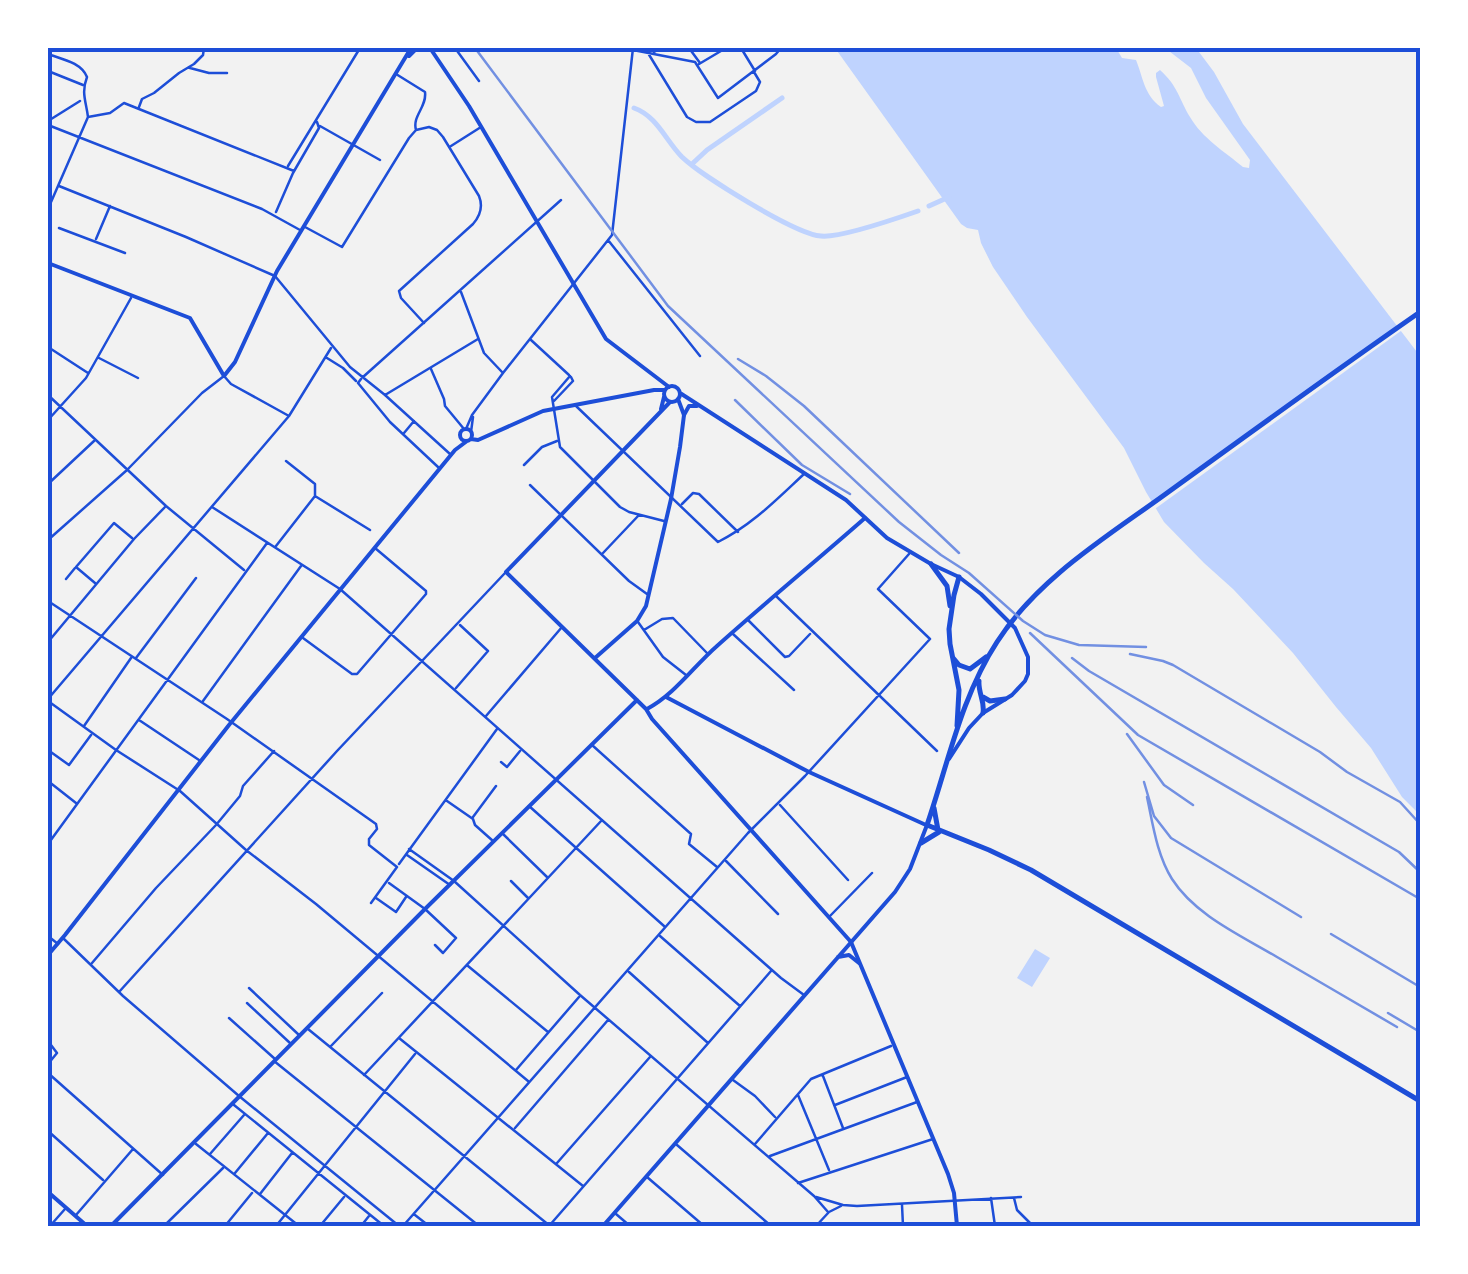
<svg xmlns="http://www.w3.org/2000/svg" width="1468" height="1274" font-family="Barlow,sans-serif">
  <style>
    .water { fill: #bfd3fe }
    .pier { fill: #f2f2f2 }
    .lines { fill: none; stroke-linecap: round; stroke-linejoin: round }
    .canal { stroke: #bfd3fe; stroke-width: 5 }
    .minor { stroke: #1d4ed8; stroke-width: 2.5 }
    .tertiary { stroke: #1d4ed8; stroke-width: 4 }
    .secondary { stroke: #1d4ed8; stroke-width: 4 }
    .primary { stroke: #1d4ed8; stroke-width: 5 }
    .rail { stroke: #7290e2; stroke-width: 2.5 }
    .neatline { fill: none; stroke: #1d4ed8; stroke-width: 4 }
  </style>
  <rect width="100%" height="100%" fill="#f2f2f2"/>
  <path class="water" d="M835,48h254l5,3 1,-3h21l6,10 14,2c7,17 8,35 25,47l3,-1 -8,-29v-4l4,-3c18,16 19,29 30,47 12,21 35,35 53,50l6,1 1,-8 -44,-62 -15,-30 -26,-20h31l18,24 29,52 177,232v459l-18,-18 -31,-49 -35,-41 -43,-54 -60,-64 -29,-26 -40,-41 -18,-30 -22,-44 -97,-131 -34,-50 -12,-24 -3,-13 -11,-2 -6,-4z
    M1035,949l15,9 -18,29 -15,-9z"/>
  <path class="pier" d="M1402,324l3,4 -253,183 -4,-6z"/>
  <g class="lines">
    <path class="canal" d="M634,108c23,8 32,33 48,49 20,19 113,77 139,79 19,2 77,-18 97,-25
      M692,164l15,-14 75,-52
      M929,206l20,-9"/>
    <path class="minor" d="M455,48l24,33
      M689,48l11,15
      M741,48l14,23
      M633,50l62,12 23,36 58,-44 5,-6
      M654,52l8,-4
      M648,53l39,64 9,5h14l46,-31 4,-9 -6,-10
      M48,54c13,5 33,8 39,23 -6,16 -1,24 1,40l-40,92
      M699,64l27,-16
      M190,68l19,5h18
      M48,71l35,14
      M139,107l3,-8 12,-6 25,-20 15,-9 9,-9 1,-7
      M88,117l22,-4 14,-10 170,68
      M48,121l32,-20
      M48,125l214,84 38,21
      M320,126l60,34
      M416,130l13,-3 8,3 6,7 36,59c4,10 1,20 -6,28l-74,67 2,7 23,25
      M451,146l30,-19
      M288,166l72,-118
      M59,186l127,51 89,39 75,91 35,28 65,59
      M276,212l17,-39 26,-45 -2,-6
      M305,227l37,20 67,-109 7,-8c-4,-14 11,-23 9,-38l-29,-18
      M59,228l66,25
      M96,239l14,-33
      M608,240l92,116
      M461,292l23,61 18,19
      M531,340l38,35
      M48,347l40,26
      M99,358l39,20
      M327,358l16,10 13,13
      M431,369l13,30 1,7 19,23
      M570,376l-18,21 8,50 60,60 9,5 35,9
      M363,377l198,-177
      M361,379l-3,4 32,39 48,45
      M48,395l118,111 78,64
      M385,395l93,-56
      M554,401l19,-20 -2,-4
      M576,406l142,136c34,-17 58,-42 86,-68
      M48,420l38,-42 45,-80
      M466,429l6,-14 31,-42 109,-138 21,-187
      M471,432l2,-15
      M404,433l10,-12
      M286,461l29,23v11
      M524,465l18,-18 15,-6
      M48,484l46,-43
      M530,485l99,96 18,13
      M682,504l11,-11 6,1 39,38
      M212,507l128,82 441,389 23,17
      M48,540l79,-70 75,-77 22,-17 7,8 58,32
      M276,546l39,-50 55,34
      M603,553l36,-38
      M66,579l9,-11
      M95,583l-19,-16 38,-44 18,15
      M776,596l161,155
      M48,601l179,118 149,105 1,5 -8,10v6l28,22 -26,36
      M748,620l37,37 4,-1 21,-22
      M638,622l25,35 23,18
      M644,630l18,-11 11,-1 34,35
      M733,634l61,56
      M303,638l49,36h5l69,-80v-3l-51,-43
      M48,642l86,-103 31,-32
      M136,658l60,-80
      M456,688l32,-37 -28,-26
      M48,699l241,-283 42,-68
      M48,701l68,49 64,41 66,59 70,54 212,177
      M203,701l98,-135
      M486,716l76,-89
      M139,720l60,40
      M84,726l47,-68
      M592,745l99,89 -2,10 28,23
      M48,750l21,15 22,-30
      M501,762l6,5 13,-16
      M48,781l28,22
      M447,801l26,18 2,6 18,16
      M780,805l68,75
      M529,806l135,120
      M473,817l23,-31
      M503,834l44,43
      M48,844l219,-301
      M409,849l45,32 126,114 234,201 14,16
      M407,855l43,30
      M726,861l52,53
      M399,864l98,-135
      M511,881l17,17
      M389,883l36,26 31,29 -13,15 -8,-8
      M376,898l20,14 10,-15
      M830,916l42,-43
      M48,936l10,8
      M660,936l80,70
      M64,939l59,57 116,100 160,130
      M92,963l64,-75 60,-63 24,-29 3,-10 31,-35
      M468,966l80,66
      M629,972l79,71
      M249,988l50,47
      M119,992l218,-241 168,-178
      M247,1003l43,40
      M229,1018l46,41
      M308,1029l242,197
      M399,1038l184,148
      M48,1041l9,12 -9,11
      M331,1046l51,-53
      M274,1061l205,165
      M516,1070l63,-73
      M48,1073l115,102
      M364,1075l238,-255
      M823,1076l20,52
      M733,1080l22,16 20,21
      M798,1095l31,75
      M234,1105l150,121
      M835,1105l72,-28
      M515,1128l93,-108
      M48,1131l55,49
      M196,1144l103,82
      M755,1144l56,-65 80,-33
      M677,1145l94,81
      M210,1154l34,-39
      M770,1156l147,-54
      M557,1163l93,-106
      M235,1173l33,-40
      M647,1177l57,49
      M798,1183l135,-44
      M260,1194l32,-41
      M816,1197l27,8 14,1 164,-9
      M991,1198l4,28
      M1014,1198l3,12 16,16
      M902,1205l1,21
      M616,1214l14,12
      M76,1215l57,-66
      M415,1215l14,11
      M50,1226l15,-17
      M164,1226l59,-58
      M225,1226l27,-33
      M276,1226l139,-172
      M320,1226l24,-29
      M361,1226l8,-10
      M403,1226l345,-393 57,-57 125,-137 -52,-50 31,-35
      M549,1226l222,-255
      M816,1226l13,-14 12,-6"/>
    <path class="tertiary" d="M670,402l-164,170 140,137 6,10 199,223 97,232 6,19 3,33
      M661,409l3,-12
      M595,658l42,-37 9,-15 25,-107 9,-52 4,-32 -6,-16
      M666,697l143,75 117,53
      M647,709c28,-15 46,-42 70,-63 48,-43 99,-85 148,-128
      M48,1192l39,34
      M111,1226l314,-317 212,-209"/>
    <path class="secondary" d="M430,48l39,58 137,233 63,48
      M409,56l8,-8
      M48,263l142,55 34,58 11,-14 42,-91 134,-223
      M664 394a8 8 0 1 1 16 0a8 8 0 1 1-16 0Z
      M680,393l166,107 41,38 44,26 28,13 22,17 34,34 13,29v17l-3,7 -13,14 -29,18 -14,15 -20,31
      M684,415l5,-9h8
      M460 435a6 6 0 1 1 12 0a6 6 0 1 1-12 0Z
      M471,439l7,1 65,-29 111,-21h11
      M48,955l17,-20 164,-210 226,-275 12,-9
      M838,957l11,-2 10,8
      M603,1226l292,-334 15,-23 17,-44"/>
    <path class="primary" d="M1420,312c-85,59 -169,120 -253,181 -59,43 -129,85 -170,149 -36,55 -49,122 -70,183l62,25 42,20 389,231
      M931,564l16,22 3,20
      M954,659l5,6 11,4 16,-12
      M979,681c-1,12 6,20 4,32
      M983,697l7,4 15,-2
      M957,726l2,-36 -9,-46 -1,-15 5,-34 5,-18
      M934,808l4,22
      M921,843l18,-11"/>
    <path class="rail" d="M475,48l193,258 231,216 42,33 28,18 54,48 22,14 34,10 67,2
      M738,359l28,17 38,30 155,147
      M735,400l67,65 48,29
      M1030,633l108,102 282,164
      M1130,654l33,7 10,4 147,87 27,20 53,30 20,22
      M1072,658l17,13 310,181 21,20
      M1127,734l37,51 29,20
      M1144,782l10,34 17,22 130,79
      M1147,797c6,28 10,58 25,82 23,36 68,56 105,78 40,23 80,47 120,70
      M1331,934l89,53
      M1388,1013l32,19"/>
  </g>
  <rect width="1468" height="1274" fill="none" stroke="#ffffff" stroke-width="100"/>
  <rect x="50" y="50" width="1368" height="1174" class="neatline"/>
</svg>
